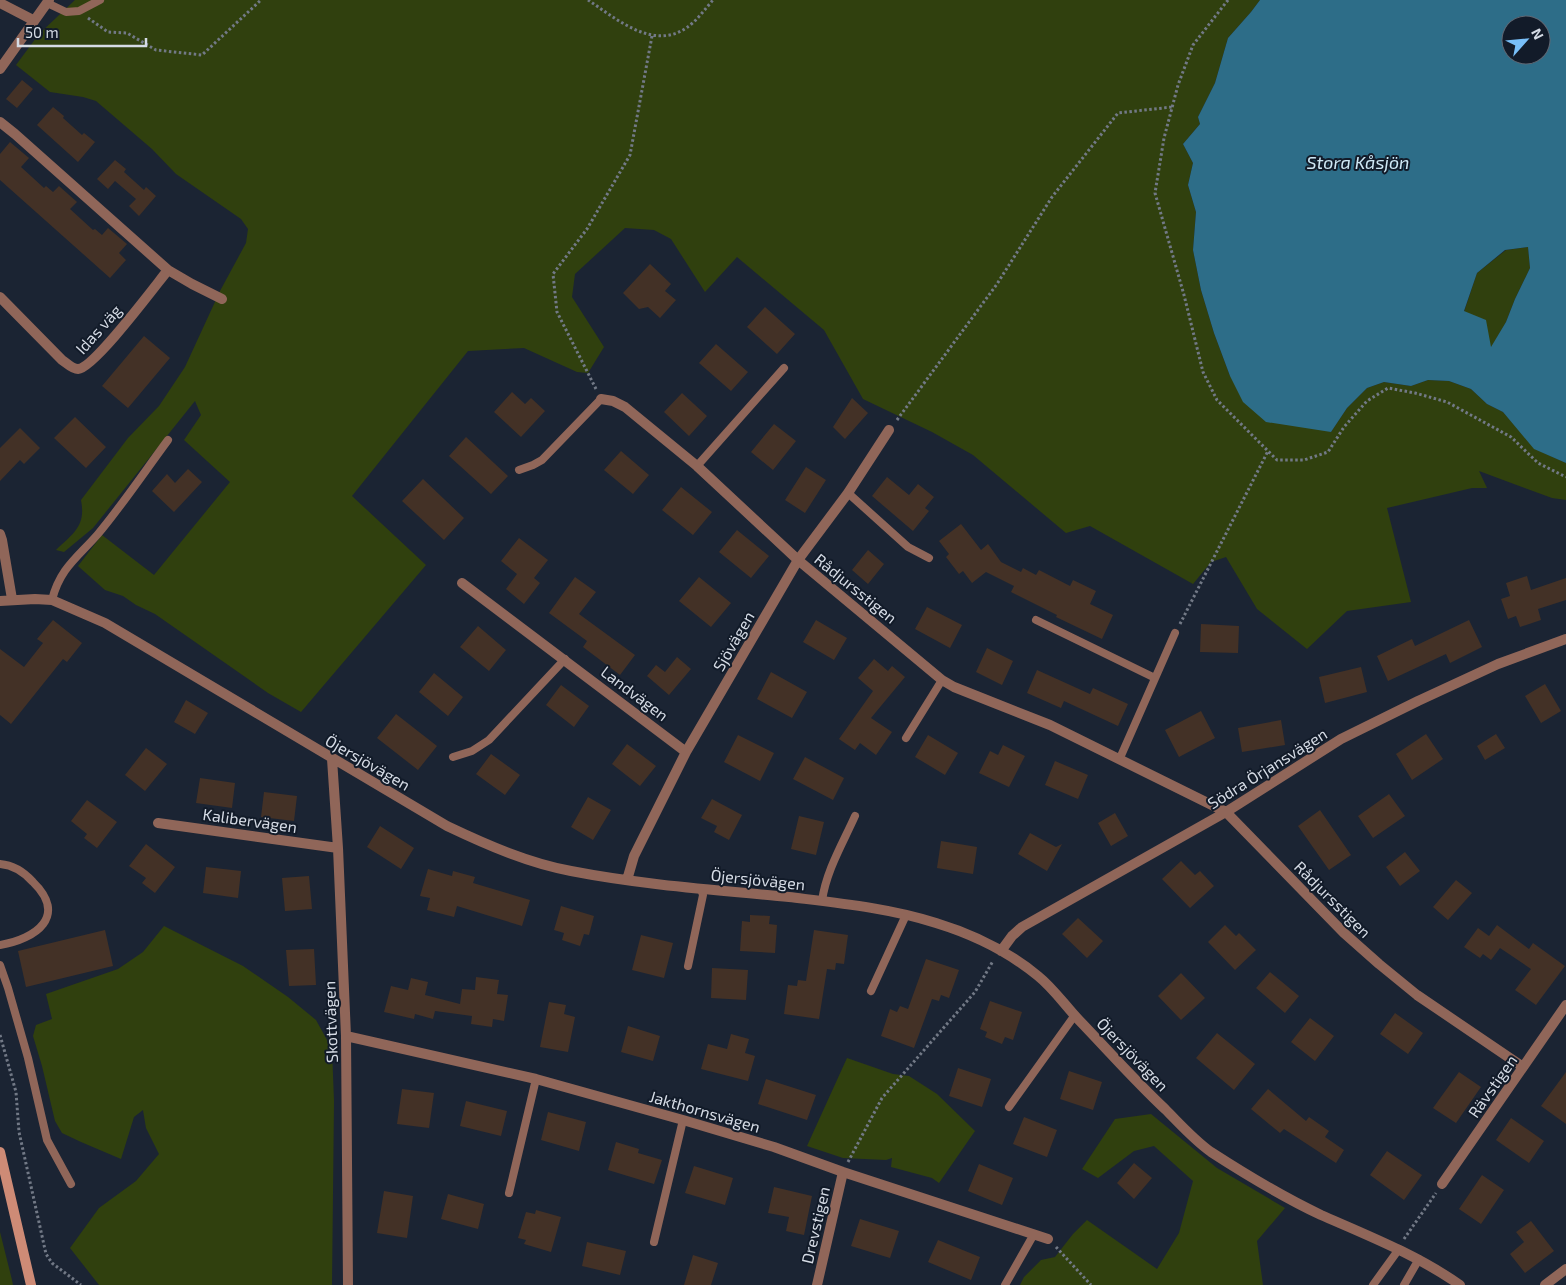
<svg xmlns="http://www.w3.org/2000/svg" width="1566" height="1285" font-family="'Exo 2',sans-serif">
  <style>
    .green { fill: #30400e }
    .water { fill: #2d6d88; fill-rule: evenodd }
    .building { fill: #433126 }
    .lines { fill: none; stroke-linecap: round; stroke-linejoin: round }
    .path { stroke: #727986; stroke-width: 3; stroke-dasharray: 2.5 2.5; stroke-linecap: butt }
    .lane { stroke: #906659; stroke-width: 8 }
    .street { stroke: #906659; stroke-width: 10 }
    .secondary { stroke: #ce8b76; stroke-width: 10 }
    .labels { text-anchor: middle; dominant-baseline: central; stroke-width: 4; stroke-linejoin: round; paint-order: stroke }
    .street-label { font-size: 16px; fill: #d5dbe5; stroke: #121b29 }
    .water-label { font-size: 18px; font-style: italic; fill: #cfe8f5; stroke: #121b29 }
  </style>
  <rect width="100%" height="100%" fill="#1b2433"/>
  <path class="green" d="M75,0h1185l-9,12 -23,26 -13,45 -17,34 2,7 -17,20 10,19 -5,22 8,27 -3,38 8,40 13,43 16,43 101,56 16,-24 20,-20 17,-6 27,4 17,-6 21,1 22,8 16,15 16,8 32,37 31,14v37l-14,-2 -73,-27 8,17h-15l-85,20 24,94 -64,9 -40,38 -50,-40 -31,-52 -15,5 -18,22 -103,-58 -24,7 -93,-78 -41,-23 -69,-33 -39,-69 -87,-73 -32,35 -34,-53 -17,-9 -29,-2 -50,46 -3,23 32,50 -16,26 -11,-1 -53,-24 -56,3 -116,145 74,69 -125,147 -33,-19 -113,-79 -19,-9 -13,-9 -18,-6 -27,-24 24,-31 52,40 76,-93 -46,-42 17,-25 -6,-14 -102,127 -29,24 -8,-2c18,-17 30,-24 25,-50l47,-62 31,-32 26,-39 35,-76 26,-48 2,-14 -7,-10 -65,-45 -24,-25 -56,-48 -13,-4 -33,-5 -34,-27 23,-31z
    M1528,247l2,21 -15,31 -9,23 -15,26 -27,-36 13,-39 29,-23z
    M164,926l79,40 45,31 28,23 16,29 2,52 -2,184h-233l-29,-37 29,-40 37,-27 23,-27 -13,-26 -3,-18 -9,7 -13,42 -40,-17 -19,-9 -7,-12 -13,-55 -9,-30 3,-11 16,-6 -6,-25 72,-25 25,-17z
    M847,1058l46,16 16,2 28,18 38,37 -36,52 -7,-5 -41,-11 1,-9 -6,2 -43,-2 -36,-12z
    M1151,1114l66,54 68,40 -28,33 6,44h-243l4,-8 17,-17 14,-3 18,-23 14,-14 70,49 22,-36 14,-52 -39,-35 -20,5 -36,27 -16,-9 33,-50z
    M0,1232l12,48 1,5h-13z"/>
  <path class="water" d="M1260,0h306v463l-32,-14 -31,-37 -16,-8 -16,-15 -22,-8 -21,-1 -17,6 -27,-4 -17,6 -20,20 -16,24 -65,-10 -23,-20 -13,-26 -16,-43 -13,-43 -8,-40 3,-38 -8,-27 5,-22 -10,-19 17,-20 -2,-7 17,-34 13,-45 23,-26zM1511,25h30v30h-30zM1528,247l2,21 -15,31 -9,23 -15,25 -5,-27 -22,-9 13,-38 28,-23z"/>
  <path class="building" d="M22,80l11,9 -16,19 -11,-9z
    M53,107l11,9 -1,2 19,17 2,-2 11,9 -17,20 -41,-37z
    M10,142l19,16 -8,9 23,21 2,-2 7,6 6,-6 18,16 -7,7 23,21 2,-1 7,6 6,-7 19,16 -8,9 7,7 -16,18 -110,-98v-26z
    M115,160l11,9 -2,3 20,18 2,-3 10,9 -17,20 -10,-10 7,-7 -21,-18 -7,8 -11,-10z
    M650,264l21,20 -6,7 11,9 -16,18 -12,-11 -9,2 -16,-16z
    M765,307l30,27 -18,20 -30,-27z
    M144,336l26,22 -42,50 -26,-22z
    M716,344l32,28 -17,19 -32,-28z
    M512,392l13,12 6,-6 14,13 -24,26 -27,-25z
    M682,393l25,23 -18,20 -25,-24z
    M852,398l16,15 -23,26 -12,-12z
    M75,417l31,30 -20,21 -32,-30z
    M774,424l22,17 -23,29 -22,-18z
    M20,428l20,20 -16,16 -4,-4 -20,21v-33z
    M466,437l42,39 -17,18 -42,-38z
    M621,451l28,24 -16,19 -29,-24z
    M806,467l20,13 -21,33 -20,-13z
    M188,469l14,13 -28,30 -22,-21 15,-17 8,9z
    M887,477l22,18 9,-11 16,13 -9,11 4,3 -16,20 -41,-35z
    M423,479l41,39 -20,22 -42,-39z
    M681,487l31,25 -19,23 -31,-25z
    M961,524l20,26 7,-6 13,18 20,10 2,-4 13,7 3,-5 31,16 3,-6 23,11 -6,13 23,11 -11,24 -46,-22 1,-2 -46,-23 3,-6 -28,-14 -14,11 -9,-12 -4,3 -13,-17 3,-3 -10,-13z
    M737,530l32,26 -18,22 -32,-26z
    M519,538l29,22 -14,18 6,5 -16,21 -18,-15 11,-15 -16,-13z
    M868,550l16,14 -16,20 -16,-14z
    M1527,576l4,14 35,-12v22l-28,9 3,11 -21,7 -4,-11 -8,3 -7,-20 9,-3 -4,-13z
    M575,577l21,15 -17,22 56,41 -15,20 -37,-28 4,-6 -38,-28z
    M699,577l32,26 -20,24 -32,-26z
    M927,607l35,18 -12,23 -35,-19z
    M53,620l29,23 -15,19 -4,-3 -52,65 -11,-9v-66l24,18 19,-24 -6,-4z
    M816,620l31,18 -13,22 -31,-18z
    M1469,620l13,27 -32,16 -4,-9 -58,27 -11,-25 35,-17 3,7z
    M1201,624l38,2 -1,27 -38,-1z
    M478,626l28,24 -17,21 -29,-24z
    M987,648l26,13 -11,24 -26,-13z
    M677,657l14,12 -22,26 -22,-19 9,-11 9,7z
    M874,659l14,12 4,-5 13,11 -34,41 21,14 -16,23 -16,-12 -5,7 -16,-11 34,-48 -15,-13z
    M1361,667l6,25 -42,11 -6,-26z
    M1037,670l53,24 3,-6 35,16 -10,22 -54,-25 -3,7 -34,-15z
    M771,672l36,20 -15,26 -35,-19z
    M434,673l29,24 -15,19 -29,-24z
    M1545,684l16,27 -20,12 -16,-27z
    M561,685l28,21 -15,21 -28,-22z
    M186,700l22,13 -13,21 -21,-12z
    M1201,711l14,27 -36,19 -14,-27z
    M396,714l41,32 -19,24 -41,-32z
    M1281,720l4,25 -43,7 -4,-24z
    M1426,734l17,25 -31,21 -16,-26z
    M1496,734l9,14 -20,12 -8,-14z
    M738,735l36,18 -14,28 -36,-19z
    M928,735l30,18 -13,22 -30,-18z
    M627,744l29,22 -16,20 -28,-22z
    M1003,745l22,11 -16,31 -30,-14 11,-22 8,4z
    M146,748l21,16 -22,27 -20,-16z
    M491,754l29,21 -15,20 -29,-21z
    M805,757l39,21 -11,22 -40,-21z
    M1055,761l33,14 -10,24 -33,-14z
    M200,778l35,5 -3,25 -36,-5z
    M264,792l33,4 -3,25 -33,-4z
    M1389,794l16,22 -32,22 -15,-22z
    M588,797l23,13 -18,30 -22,-13z
    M712,799l30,16 -13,25 -15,-8 3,-6 -16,-8z
    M87,800l30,22 -20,26 -13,-10 3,-4 -16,-13z
    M1320,810l31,45 -22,15 -31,-44z
    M1115,813l13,23 -17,10 -13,-23z
    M799,816l25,6 -8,33 -25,-6z
    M380,826l34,22 -13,21 -34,-22z
    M1030,833l26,14 6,-3 -15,27 -29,-17z
    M941,841l36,6 -4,27 -36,-6z
    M146,844l29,23 -20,26 -13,-10 4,-5 -17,-12z
    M1405,852l15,19 -20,15 -14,-19z
    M1181,861l14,14 5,-4 14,15 -24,22 -28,-29z
    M206,867l35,4 -3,27 -35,-5z
    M428,869l24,7 1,-5 22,6 -2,6 57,17 -8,26 -65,-20 -3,11 -27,-7 3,-12 -10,-2z
    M309,876l3,33 -27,2 -3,-33z
    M1456,880l16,13 -24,27 -15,-13z
    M561,906l33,10 -5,19 -5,-1 -4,12 -18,-6 2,-7 -10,-3z
    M750,915l20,1 -1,8 8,1 -2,28 -35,-2 2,-30 8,1z
    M1078,918l25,23 -16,17 -25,-24z
    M1225,925l11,11 3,-3 17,17 -21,20 -27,-28z
    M1497,925l32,24 4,-6 32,23 -29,39 -21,-15 16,-21 -31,-21 -9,12 -8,-6 -3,4 -16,-11 14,-19 11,8z
    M105,930l8,36 -87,21 -8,-36z
    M814,930l34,5 -4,29 -8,-1 -1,7 -8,-1 -8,50 -35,-5 4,-29 9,1 1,-6 8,1z
    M641,935l32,8 -9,35 -32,-8z
    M314,949l2,36 -27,1 -3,-36z
    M926,959l33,11 -10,28 -8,-3 -2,6 -7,-2 -18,49 -33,-12 9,-27 7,3 3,-6 8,3z
    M712,968l36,2 -2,30 -35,-2z
    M1270,972l29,24 -14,17 -29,-25z
    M1181,973l24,25 -24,22 -23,-24z
    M476,977l23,3 -2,14 11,1 -4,26 -11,-2 -1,8 -21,-3 1,-8 -37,-5 -2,8 -18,-5 -1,5 -30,-7 7,-26 17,4 3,-12 17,4 -3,13 35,9 2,-15 13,1z
    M990,1001l32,11 -9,28 -8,-3 -3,7 -17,-7 2,-5 -7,-3z
    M549,1002l17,3 -2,9 11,3 -7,35 -28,-5z
    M1395,1013l28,20 -15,21 -28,-20z
    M1310,1018l24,18 -19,25 -24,-19z
    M628,1026l32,10 -7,25 -32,-9z
    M1217,1033l38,31 -21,26 -38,-32z
    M731,1034l18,5 -4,14 10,3 -7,25 -47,-12 7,-25 19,5z
    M958,1068l33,11 -9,28 -33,-11z
    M1069,1071l33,11 -9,28 -33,-11z
    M1459,1072l22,15 -25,36 -23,-15z
    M1566,1072v52l-25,-18z
    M766,1079l50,16 -9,25 -49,-16z
    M402,1089l32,4 -5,35 -32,-4z
    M1268,1089l38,32 3,-4 20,14 -4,6 19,13 -8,13 -52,-34 -4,4 -29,-24z
    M466,1101l41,10 -6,25 -41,-10z
    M548,1112l38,10 -7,29 -38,-11z
    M1024,1117l33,13 -10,27 -34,-13z
    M1511,1118l33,23 -15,22 -33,-23z
    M616,1142l23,7 -1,4 24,7 -8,24 -46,-14z
    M1387,1151l35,24 -18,25 -34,-25z
    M1134,1163l18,15 -18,21 -17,-16z
    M979,1164l34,14 -11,27 -34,-14z
    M694,1166l39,12 -8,27 -40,-12z
    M1482,1175l22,15 -23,34 -22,-15z
    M774,1187l38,9 -8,39 -18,-4 3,-14 -21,-4z
    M384,1191l29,5 -6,42 -30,-5z
    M448,1194l36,10 -6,25 -37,-10z
    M536,1210l25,7 -10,35 -27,-8 2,-4 -8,-2 8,-26 9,2z
    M860,1219l39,12 -9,27 -39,-12z
    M1531,1221l23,30 -29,22 -15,-19 14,-12 -8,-10z
    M938,1240l42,17 -9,23 -43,-18z
    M587,1242l39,9 -6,24 -38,-9z
    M693,1255l25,8 -7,22h-27z"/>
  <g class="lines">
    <path class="path" d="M588,0c27,18 65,51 98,28 10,-6 19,-19 27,-28
      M1228,0l-35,45 -15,40 -14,53 -9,55 29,102 19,77 14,28 60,60h27l24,-8 16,-25 23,-26 21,-13 27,5 32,9 64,35 27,26 28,14
      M88,18l20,14 19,1 29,17 46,5 59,-55
      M596,389l-39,-77 -4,-38 34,-45 43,-74 22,-119
      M897,420l100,-136 55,-87 66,-84 54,-6
      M1180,624l88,-173
      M0,1035l16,57 3,40 27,122 6,9 29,22
      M848,1162l34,-64 93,-106 18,-31
      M1404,1239l32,-46
      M1056,1247l35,38"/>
    <path class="lane" d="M47,3l19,9 13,-1 21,-11
      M697,466l87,-98
      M519,470l14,-5 9,-5 59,-61
      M848,493l60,54 21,11
      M52,600c8,-32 26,-43 46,-66 25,-30 47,-63 70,-94
      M1036,620l119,58
      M906,738l36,-58
      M453,757l19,-6 17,-11 76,-81
      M1120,758l55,-125
      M0,864c13,1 24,8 33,18 35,34 3,57 -33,63
      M822,901c4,-30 21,-58 33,-85
      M0,965l8,23 20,70 19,82 24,44
      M688,966l15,-71 -2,-6
      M871,991l35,-76
      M1009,1107l66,-92
      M509,1193l27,-114
      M654,1242l29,-122
      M1005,1285l29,-51
      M1373,1285l26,-36
      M1404,1285l15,-26"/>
    <path class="street" d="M0,3l33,17
      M0,69l49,-69
      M0,122l15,12 153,136c-13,16 -74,98 -90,99 -6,0 -11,-6 -16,-9l-62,-63
      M168,270l24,14 30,15
      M601,399l12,2 12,6 72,59 101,94 144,120 12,7 96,38 176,87 118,121 35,31 38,31 106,72
      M0,534l2,6 10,59
      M462,583l224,169
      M0,601l35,-2 17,1 53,23 342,203c40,19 81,37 124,45 72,14 145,19 218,26 49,6 100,11 147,26 36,11 73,29 102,53 15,12 26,28 39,42 29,30 57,62 88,91 15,15 29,31 46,43 34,22 74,46 110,63 48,21 96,40 139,70
      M332,759l6,89 8,188 2,249
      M158,823l180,25
      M627,880l7,-24 52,-104 112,-192 50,-67 41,-63
      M1001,951l11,-15 10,-9 204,-115 115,-73 77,-38 80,-37 68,-25
      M346,1036l190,43 147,41 91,27 69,25 205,67
      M1442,1184l124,-179
      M817,1285l26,-113
      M1545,1285l21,-16"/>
    <path class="secondary" d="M0,1152l31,133"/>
  </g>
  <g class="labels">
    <g class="street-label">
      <text transform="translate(98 329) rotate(-48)">Idas väg</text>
      <text transform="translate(856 588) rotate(39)">Rådjursstigen</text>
      <text transform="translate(733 641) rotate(-60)">Sjövägen</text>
      <text transform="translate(635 693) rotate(37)">Landvägen</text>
      <text transform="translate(368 762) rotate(30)">Öjersjövägen</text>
      <text transform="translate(1267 768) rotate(-32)">Södra Örjansvägen</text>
      <text transform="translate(250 820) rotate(8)">Kalibervägen</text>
      <text transform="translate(758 879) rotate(6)">Öjersjövägen</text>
      <text transform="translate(1333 899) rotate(45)">Rådjursstigen</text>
      <text transform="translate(330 1022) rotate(-92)">Skottvägen</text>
      <text transform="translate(1133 1054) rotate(46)">Öjersjövägen</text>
      <text transform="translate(1492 1086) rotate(-55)">Rävstigen</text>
      <text transform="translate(705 1111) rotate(16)">Jakthornsvägen</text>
      <text transform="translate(815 1225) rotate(-77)">Drevstigen</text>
    </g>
    <g class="water-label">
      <text x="1358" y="162">Stora Kåsjön</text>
    </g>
  </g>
  <g transform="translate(1526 40) rotate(63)"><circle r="24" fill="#121b29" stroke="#606874"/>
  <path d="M0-4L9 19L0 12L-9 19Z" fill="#78bff8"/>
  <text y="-8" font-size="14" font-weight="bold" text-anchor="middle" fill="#d5dbe5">N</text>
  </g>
  <path d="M18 38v8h128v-8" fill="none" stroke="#d5dbe5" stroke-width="2.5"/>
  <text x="25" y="38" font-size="15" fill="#d5dbe5" stroke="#121b29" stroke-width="4" paint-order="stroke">50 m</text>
</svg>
